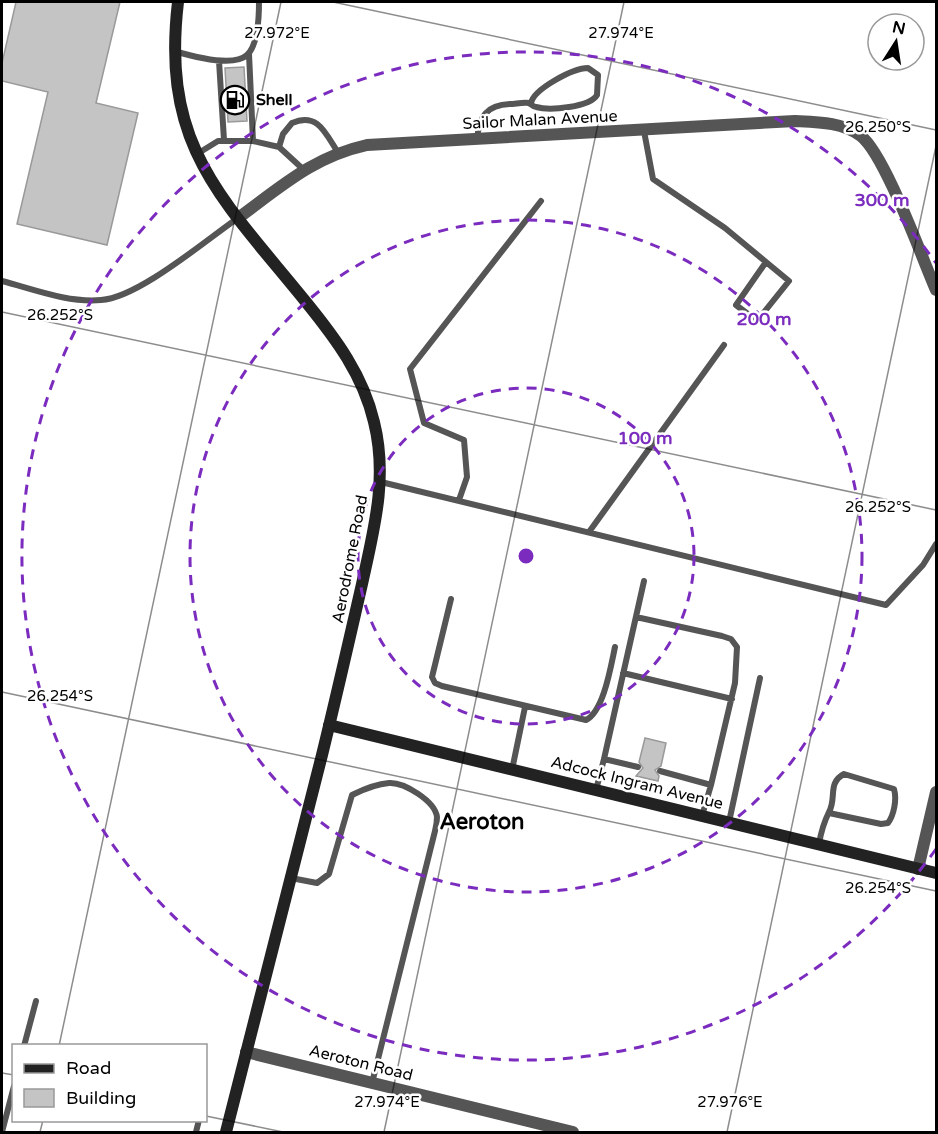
<svg xmlns="http://www.w3.org/2000/svg" width="938" height="1134" font-family="'Varela Round',sans-serif">
  <style>
    .building { fill: #c4c4c4; stroke: #999; stroke-width: 1.5 }
    .lines { fill: none; stroke-linecap: round; stroke-linejoin: round }
    .lane { stroke: #555; stroke-width: 6 }
    .street { stroke: #555; stroke-width: 12 }
    .secondary { stroke: #222; stroke-width: 12 }
    .ticks { fill: none; stroke: #000; stroke-width: 1.5; stroke-opacity: 0.45 }
    .ring { fill: none; stroke: #7b2cbf; stroke-width: 3; stroke-dasharray: 10 8 }
    .labels { text-anchor: middle; dominant-baseline: central; stroke-width: 5; stroke-linejoin: round; paint-order: stroke }
    .poi-label { font-size: 16px; font-weight: bold; fill: #000; stroke: #fff; text-anchor: start }
    .street-label { font-size: 16px; fill: #000; stroke: #fff }
    .district-label { font-size: 22px; font-weight: bold; fill: #000; stroke: #fff }
    .ticks-label { font-size: 15px; text-anchor: middle; fill: #000; stroke: #fff; stroke-width: 5; stroke-linejoin: round; paint-order: stroke }
    .centre { fill: #7b2cbf; stroke: #fff; stroke-width: 3 }
    .ring-label { font-size: 18px; text-anchor: middle; font-weight: bold; fill: #7b2cbf; stroke: #fff; stroke-width: 5; stroke-linejoin: round; paint-order: stroke }
  </style>
  <rect width="100%" height="100%" fill="#fff"/>
  <path class="building" d="M16,2h104l-24,101 42,10 -31,132 -90,-21 31,-132 -46,-11v-18z
    M244,67l3,54 -19,1 -3,-54z
    M645,738l21,5 -5,23 -6,4 4,6 -1,5 -22,-5 7,-8 -4,-6z"/>
  <g class="lines">
    <path class="lane" d="M174,51c17,5 59,17 73,4 11,-10 12,-40 12,-53
      M249,54l4,87
      M219,61l5,79
      M644,131l9,48 72,49 41,34 -30,43 21,16 32,-40 -23,-19
      M477,139c2,-22 9,-34 33,-35 5,0 13,-2 19,-1 2,1 4,4 7,4 14,4 54,0 61,-12l1,-20 -10,-7c-15,0 -54,21 -57,35
      M279,147l4,-13 9,-11c25,-11 33,9 45,28
      M197,154l21,-13h35l26,6 25,23
      M2,281c31,8 66,22 99,19 37,-2 105,-60 137,-82
      M381,482l505,123 37,-40 13,-21
      M459,500l8,-23 -3,-37 -40,-17 -14,-54 131,-168
      M589,532l135,-187
      M451,599l-19,78 3,6 7,3 144,34c18,-9 25,-55 29,-73
      M636,617l86,19 9,3 6,8 -2,36 -24,102
      M623,673l109,26
      M604,759l40,-178
      M512,770l13,-63
      M660,771l51,14 -9,31
      M596,790l8,-31 34,8
      M729,822l31,-144
      M819,844c2,-12 5,-22 10,-32 8,-14 -2,-29 15,-38l50,15c3,10 0,26 -6,34l-7,1 -52,-11
      M291,878l26,5 12,-9 23,-79c12,-6 24,-11 37,-12 15,-1 46,18 48,34 0,4 -1,10 -2,14l-63,252
      M24,1046l12,-45
      M2,1132l12,-46
      M196,1132l3,-12"/>
    <path class="street" d="M238,218c44,-32 75,-61 129,-73l428,-24c22,1 48,1 66,15 24,19 61,122 75,154
      M918,869l18,-77
      M246,1052l327,80"/>
    <path class="secondary" d="M178,2c-17,145 43,195 128,300 30,37 57,73 68,120 14,56 0,107 -12,162 -13,57 -26,114 -40,171 -32,126 -64,252 -96,377
      M329,725l607,148"/>
  </g>
  <path class="ticks" d="M333,2l603,128M2,312l934,198M2,692l934,199M59,1046l222,-1044M2,1073l12,2M206,1116l77,16M40,1132l3,-12M384,1132l240,-1130M727,1132l209,-986"/>
  <g class="ring">
    <circle cx="526" cy="556" r="168"/>
    <circle cx="526" cy="556" r="336"/>
    <path d="M936 849A504 504 0 1 1 936 263"/>
  </g>
  <defs>
    <g id="fuel-ring" transform="scale(1.5)"><circle r="9.5" fill="#fff" stroke="#000" stroke-width="1.5"/><path d="M-5.5-6h7V0h2V4h1.3V-2.5L3-4.5l.8-.8L6-3V5H2.5V1h-1V6h-7ZM-4.2-4.7v3.2H.2V-4.7Z" fill="#000"/></g>
  </defs>
  <g fill-rule="evenodd">
    <use href="#fuel-ring" x="235" y="100"/>
  </g>
  <g class="labels">
    <g class="poi-label">
      <text x="256" y="100">Shell</text>
    </g>
    <g class="street-label">
      <text transform="translate(540 120) rotate(-3)">Sailor Malan Avenue</text>
      <text transform="translate(350 559) rotate(-79)">Aerodrome Road</text>
      <text transform="translate(637 783) rotate(14)">Adcock Ingram Avenue</text>
      <text transform="translate(361 1063) rotate(14)">Aeroton Road</text>
    </g>
    <g class="district-label">
      <text x="482" y="822">Aeroton</text>
    </g>
  </g>
  <g class="ticks-label">
    <text x="277" y="38">27.972°E</text>
    <text x="621" y="38">27.974°E</text>
    <text x="878" y="132">26.250°S</text>
    <text x="60" y="320">26.252°S</text>
    <text x="878" y="512">26.252°S</text>
    <text x="60" y="701">26.254°S</text>
    <text x="878" y="893">26.254°S</text>
    <text x="387" y="1107">27.974°E</text>
    <text x="730" y="1107">27.976°E</text>
  </g>
  <circle cx="526" cy="556" r="9" class="centre"/>
  <g class="ring-label">
    <text x="882" y="206">300 m</text>
    <text x="764" y="325">200 m</text>
    <text x="645" y="444">100 m</text>
  </g>
  <rect width="938" height="1134" fill="none" stroke="#000000" stroke-width="6"/>
  <rect x="12" y="1044" width="195" height="78" fill="#ffffff" stroke="#999999" stroke-width="1.5"/>
  <rect x="24" y="1064" width="30" height="9" fill="#222222" stroke="#999999" stroke-width="1.5"/>
  <text x="66" y="1074" font-size="18" fill="#000000">Road</text>
  <rect x="24" y="1089" width="30" height="18" fill="#c4c4c4" stroke="#999999" stroke-width="1.5"/>
  <text x="66" y="1104" font-size="18" fill="#000000">Building</text>
  <g transform="translate(896 42) rotate(12)"><circle r="28" fill="#ffffff" stroke="#999999" stroke-width="1.5"/>
  <path d="M0-4.5L10 22L0 15L-10 22Z" fill="#000000"/>
  <text y="-9" font-size="16" font-weight="bold" text-anchor="middle" fill="#000000">N</text>
  </g>
</svg>
